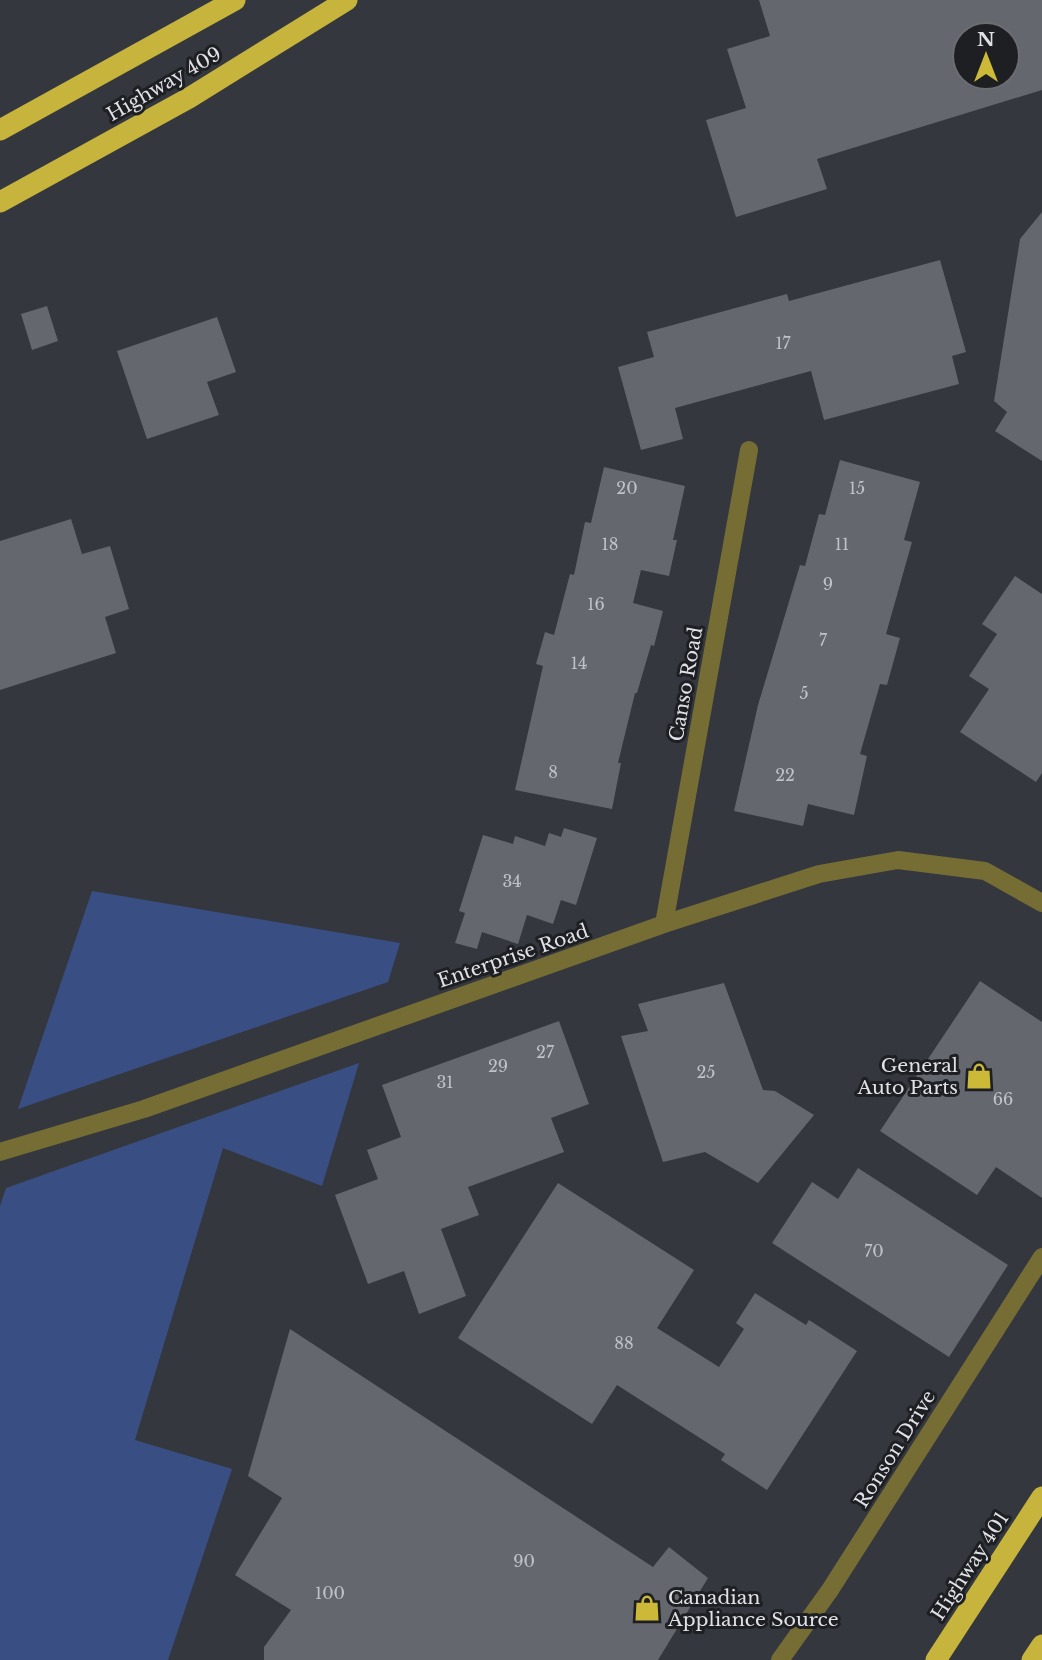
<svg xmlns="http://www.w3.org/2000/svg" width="1042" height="1660" font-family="'Libre Baskerville',serif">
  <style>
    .green { fill: #394f83 }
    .building { fill: #64676e; fill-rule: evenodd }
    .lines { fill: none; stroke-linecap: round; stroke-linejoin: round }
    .minor { stroke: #766d35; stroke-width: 18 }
    .highway { stroke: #c6b43c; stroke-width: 21 }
    .labels { text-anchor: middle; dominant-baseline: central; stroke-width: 6; stroke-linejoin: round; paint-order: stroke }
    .number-label { font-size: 16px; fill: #c0c2c8 }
    .street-label { font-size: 19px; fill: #dfe1e6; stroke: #1d1f22 }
    .poi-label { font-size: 19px; fill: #dfe1e6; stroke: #1d1f22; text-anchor: end }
  </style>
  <rect width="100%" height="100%" fill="#34373e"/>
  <path class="green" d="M92,891l308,52 -12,39 -370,127z
    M359,1063l-37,123 -99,-38 -88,292 97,29 -64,191h-168v-454l6,-18z"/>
  <path class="building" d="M759,0h283v90l-225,69 10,30 -91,28 -30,-97 40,-12 -19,-59 43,-13zM965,35h42v42h-42z
    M1042,212v249l-47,-30 12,-19 -13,-11 26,-162z
    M940,260l26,92 -14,4 7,28 -135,36 -13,-49 -136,37 8,31 -42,11 -23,-83 36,-10 -7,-25 140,-38 2,7z
    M47,306l11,35 -26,9 -11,-36z
    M217,317l19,55 -29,10 12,33 -72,24 -30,-88z
    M840,460l80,22 -16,58 8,2 -26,92 14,4 -13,47 -7,-1 -20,70 7,2 -13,59 -46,-11 -5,22 -69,-15 24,-106 42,-140 5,1 14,-52 6,1z
    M604,467l81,19 -12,54h4l-8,36 -28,-6 -8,33 30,8 -9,35 -3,-1 -14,48h-2l-17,70h3l-9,46 -97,-19 28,-124 -7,-2 9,-32 9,3 16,-61 4,1 11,-53 6,1z
    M71,519l11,35 28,-8 19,63 -24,8 11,36 -116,37v-149z
    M1015,576l27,18v179l-6,9 -76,-50 29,-43 -20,-13 28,-42 -15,-10z
    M564,828l33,10 -21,67 -15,-5 -8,24 -26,-9 -9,29 -36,-12 -5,17 -22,-6 10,-30 -6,-2 24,-76 30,9 2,-8 30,10 4,-13 12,4z
    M980,981l62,41v176l-46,-31 -19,28 -97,-64z
    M724,983l39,107 12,1 39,24 -56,68 -53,-31 -42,10 -42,-126 27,-5 -10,-27z
    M559,1021l30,83 -38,14 13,34 -96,35 11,28 -38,14 25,67 -47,18 -15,-43 -36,13 -33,-89 43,-16 -11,-29 34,-13 -19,-52z
    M858,1168l150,97 -59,92 -177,-114 40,-61 26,17z
    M558,1183l136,87 -37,58 62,39 25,-38 -8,-6 19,-30 51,32 3,-5 48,31 -90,139 -46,-30 4,-6 -108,-69 -25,39 -134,-86z
    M290,1329l363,238 16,-20 39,31 -50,82h-394v-13l27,-37 -56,-35 47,-77 -34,-22z"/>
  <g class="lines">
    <path class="minor" d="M664,924l85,-474
      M0,1152l144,-43 520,-185 155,-50 79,-14 87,11 57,32
      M780,1660l50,-70 212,-333"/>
    <path class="highway" d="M0,130l235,-130
      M0,202l189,-104 158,-98
      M936,1660l106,-163
      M1032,1660l10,-15"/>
  </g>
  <defs>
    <g id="shop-bare" transform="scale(2.1)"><path d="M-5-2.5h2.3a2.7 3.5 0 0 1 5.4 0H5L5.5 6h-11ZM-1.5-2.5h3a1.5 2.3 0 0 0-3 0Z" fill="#ccb938" stroke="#1d1f22" stroke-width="2.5" paint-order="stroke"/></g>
  </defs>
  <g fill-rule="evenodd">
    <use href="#shop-bare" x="979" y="1076"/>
    <use href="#shop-bare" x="647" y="1608"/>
  </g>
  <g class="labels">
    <g class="number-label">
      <text x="783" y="343">17</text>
      <text x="627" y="488">20</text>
      <text x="857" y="488">15</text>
      <text x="610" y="544">18</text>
      <text x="842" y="544">11</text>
      <text x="828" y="584">9</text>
      <text x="596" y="604">16</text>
      <text x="823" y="640">7</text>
      <text x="579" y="663">14</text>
      <text x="804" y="693">5</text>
      <text x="553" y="772">8</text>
      <text x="785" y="775">22</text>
      <text x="512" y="881">34</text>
      <text x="545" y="1052">27</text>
      <text x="498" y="1066">29</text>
      <text x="706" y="1072">25</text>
      <text x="445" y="1082">31</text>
      <text x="1003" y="1099">66</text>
      <text x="874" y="1251">70</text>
      <text x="624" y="1343">88</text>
      <text x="524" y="1561">90</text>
      <text x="330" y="1593">100</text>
    </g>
    <g class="street-label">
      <text transform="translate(164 84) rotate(-30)">Highway 409</text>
      <text transform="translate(686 684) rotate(-80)">Canso Road</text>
      <text transform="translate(513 956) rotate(-19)">Enterprise Road</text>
      <text transform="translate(895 1449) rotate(-58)">Ronson Drive</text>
      <text transform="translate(970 1566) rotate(-57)">Highway 401</text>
    </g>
    <g class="poi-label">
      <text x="958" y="1065">General<tspan x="958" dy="22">Auto Parts</tspan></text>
      <text x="668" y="1597" text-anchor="start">Canadian<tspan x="668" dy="22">Appliance Source</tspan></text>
    </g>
  </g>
  <g transform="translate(986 56)"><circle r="33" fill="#1d1f22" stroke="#6b6d70" stroke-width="2"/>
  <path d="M0-5L12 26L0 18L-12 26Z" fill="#ccb938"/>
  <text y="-10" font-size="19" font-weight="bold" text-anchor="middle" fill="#dfe1e6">N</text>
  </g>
</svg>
